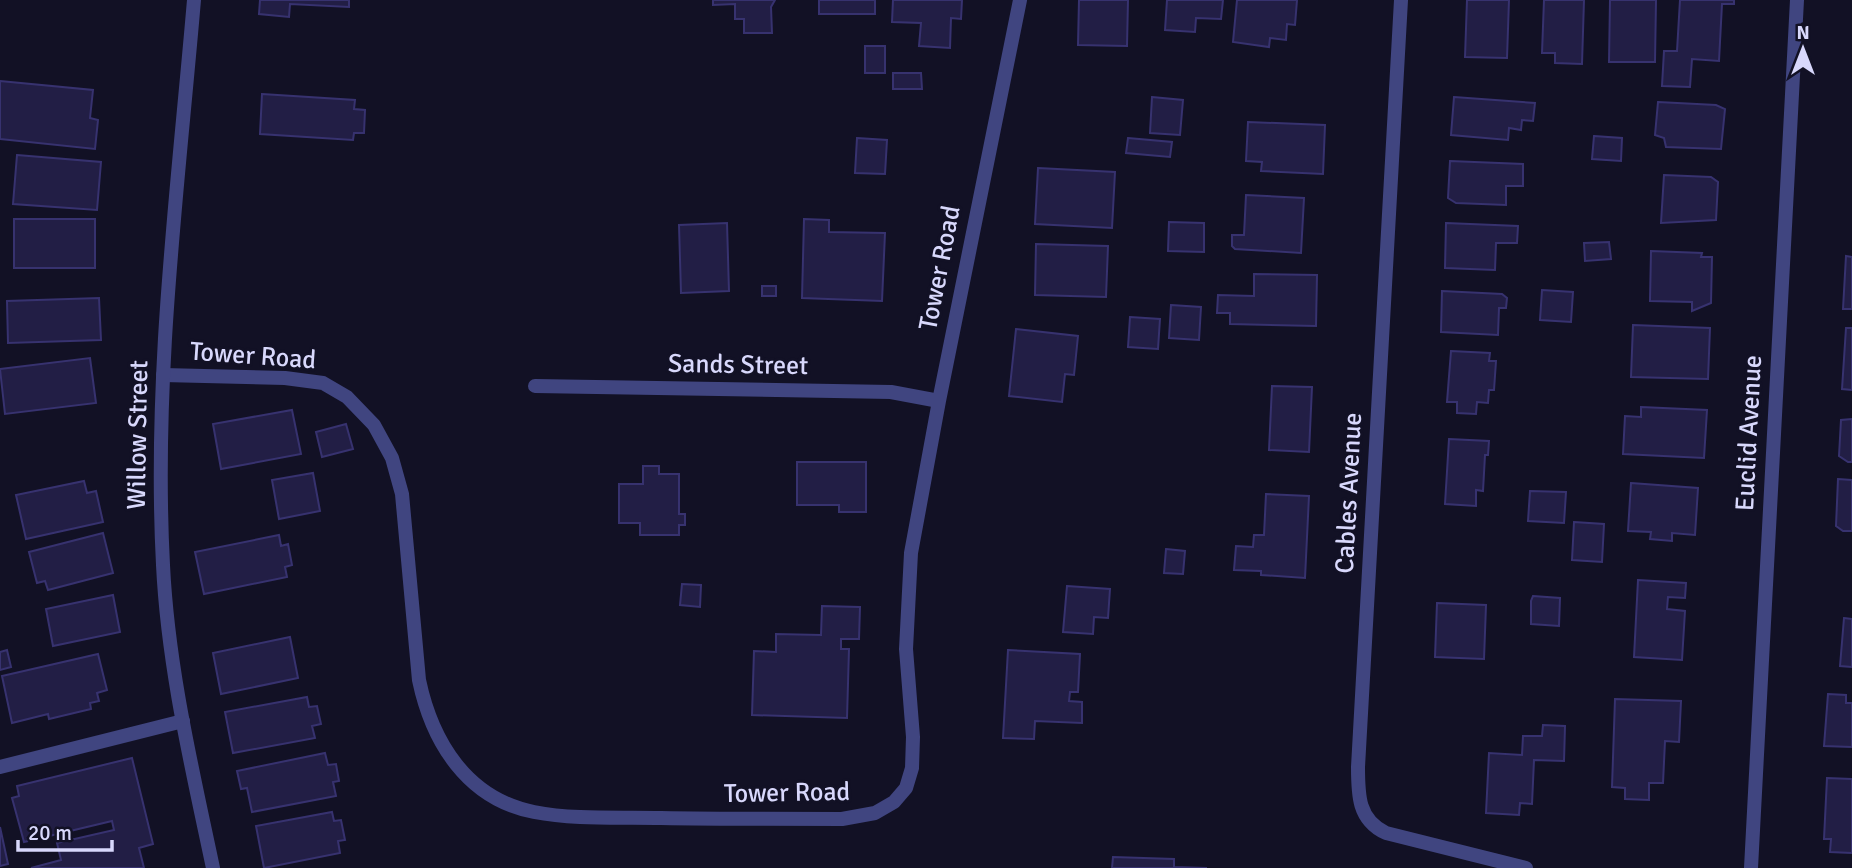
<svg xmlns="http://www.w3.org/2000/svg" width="1852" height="868" font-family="Signika,sans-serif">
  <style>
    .building { fill: #221e45; stroke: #37326f; stroke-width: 2 }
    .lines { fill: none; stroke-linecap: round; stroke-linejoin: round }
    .minor { stroke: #404580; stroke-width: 14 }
    .tertiary { stroke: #404580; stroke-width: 14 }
    .labels { text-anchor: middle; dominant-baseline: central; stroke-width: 6; stroke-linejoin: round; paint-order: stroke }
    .street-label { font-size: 26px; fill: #d8d8fc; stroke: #121125 }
  </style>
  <rect width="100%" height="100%" fill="#121125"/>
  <path class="building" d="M260,0h89v7l-59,-3 -1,13 -30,-3z
    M713,0h62l-4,7 1,26h-28v-14h-9v-15l-22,1z
    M819,0h56v14h-56z
    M893,0h69l-1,19 -10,-1 -1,30 -31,-2 2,-23 -29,-1z
    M1079,0h49l-1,46 -49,-1z
    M1167,0h56l-2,19 -25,-1 -1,14 -30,-2z
    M1237,0h60l-2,25 -8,-1 -1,16 -16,-2 -1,9 -36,-5z
    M1467,0h42l-2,58 -42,-1z
    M1544,0h40l-2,64 -27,-1v-10h-13z
    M1610,0h46l-1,62h-46z
    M1680,0h54v4h-12l-3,57 -27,-2 -2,28 -28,-1 2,-35h13z
    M865,46h20v27h-20z
    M893,73h28l1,16h-29z
    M0,81l93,9 -3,28 8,2 -3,29 -95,-10z
    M262,94l93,6 -1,9 11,1 -1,23h-10l-1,7 -93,-6z
    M1152,97l31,3 -3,35 -30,-2z
    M1454,97l81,6 -2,18 -11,-1 -1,10 -12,-2 -1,12 -57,-5z
    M1658,102l58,3 9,4 -4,40 -55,-2 -2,-9 -9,-3z
    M1248,122l77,3 -2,49 -62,-3 1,-9 -16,-1z
    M1594,136l28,2 -1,23 -29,-2z
    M857,138l30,2 -2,34 -30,-1z
    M1128,138l44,4 -2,15 -44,-4z
    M17,155l84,7 -4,48 -84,-6z
    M1450,161l73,3v22h-17v19l-50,-2 -8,-5z
    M1038,168l77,4 -3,56 -77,-4z
    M1664,175l47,2 7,5 -2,38 -55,3z
    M1246,195l58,3 -3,55 -66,-4 -3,-3v-11h12z
    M14,219h81v49h-81z
    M804,219l25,1v12l56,1 -3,68 -80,-3z
    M1169,222l35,1v29l-36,-1z
    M727,223l2,68 -48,2 -2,-68z
    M1446,223l72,3 -1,17h-21l-1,27 -50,-2z
    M1609,242l2,17 -26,2 -1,-18z
    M1036,244l72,2 -2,51 -71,-2z
    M1651,251l51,2 -1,4h11l-1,46 -19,8v-9l-42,-1z
    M1846,256l6,1v52h-9z
    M1254,274l63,1 -1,51 -86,-2v-11h-13l1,-18 36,1z
    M762,286h14v10h-14z
    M1542,290l31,2 -2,30 -31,-2z
    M1442,291l60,3 5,4 -1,10h-7l-1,27 -57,-3z
    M99,298l2,42 -93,3 -1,-42z
    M1171,305l30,2 -2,33 -30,-2z
    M1130,317l30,2 -2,30 -30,-2z
    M1633,325l77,3 -2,51 -77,-2z
    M1846,328h6v62l-10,-1z
    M1016,329l62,7 -4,39 -9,-1 -3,28 -53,-6z
    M1451,351l39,2 -1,8h7l-2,29h-5l-1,13 -11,-1 -1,12 -19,-1v-11h-10z
    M90,358l6,45 -91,11 -5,-45z
    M1272,386l40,1 -3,65 -40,-2z
    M1641,407l66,3 -3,48 -81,-4 2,-38 16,1z
    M292,410l9,44 -80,15 -8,-45z
    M1852,419v43h-4l-9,-6 2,-36z
    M346,424l7,25 -31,8 -6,-25z
    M1449,439l40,2 -1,14h-3l-2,36 -7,-1v16l-31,-2z
    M797,462h69v50h-27v-7h-42z
    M643,466h16v8h20v40h6v11h-6v10h-39v-12h-21v-39h24z
    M313,473l7,38 -41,8 -7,-39z
    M1838,479l14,1v51h-9l-7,-5z
    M84,481l3,12 9,-2 7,31 -77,17 -10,-44z
    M1631,483l67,5 -3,47 -23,-2v8l-22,-2 1,-7 -23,-1z
    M1530,491l36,1 -2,31 -36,-2z
    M1266,494l43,2 -4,82 -44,-3v-4l-27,-1 2,-24 17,1 1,-12h10z
    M1574,522l30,2 -2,38 -30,-2z
    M103,533l10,40 -65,17 -3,-9 -8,2 -8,-31z
    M279,535l2,11 7,-2 4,21 -7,2 2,10 -83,17 -9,-42z
    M1166,549l19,2 -2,23 -19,-1z
    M1638,580l48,3 -1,15 -17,-1 -1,12 18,2 -3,49 -48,-3z
    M682,584l19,1 -1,22 -20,-2z
    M1067,586l43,3 -2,29 -14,-1 -1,17 -30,-2z
    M113,595l7,37 -67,14 -7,-37z
    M1533,596l27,2 -1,28 -28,-2v-23z
    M1437,603l49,2 -2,54 -49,-2z
    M822,606l38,1 -1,32h-18v10h8l-2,69 -95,-3 2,-64 22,1v-18l45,1z
    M1844,618l8,1v48l-12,-1z
    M290,637l8,41 -77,16 -8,-41z
    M7,650l4,17 -11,3v-18z
    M1008,650l72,4 -2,38h-8l-1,9 13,1v21l-47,-2 -1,18 -31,-1z
    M98,654l9,36 -10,3 2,8 -9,2 1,6 -42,10 -1,-5 -36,9 -10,-47z
    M1828,694l18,1v8h6v44l-28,-1z
    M307,697l2,10 8,-1 4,18 -9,2 3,12 -82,15 -8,-41z
    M1615,699l66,2 -2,41 -14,-1 -2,42h-14v17l-24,-1v-11l-13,-1z
    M1543,725l22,1 -1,35 -30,-1 -2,44 -12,-1 -1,12 -33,-2 3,-60 33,2 1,-19h19z
    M325,753l3,12 8,-1 3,17 -6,1 3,14 -84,16 -5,-24 -6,1 -4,-18z
    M132,758l21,86 -14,4 5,20h-113l30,-8 -4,-17 57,-13 -2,-9 -88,21 -12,-44 7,-2 -2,-10z
    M1827,778l25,1v74l-22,-1 1,-13h-7z
    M332,812l2,9 7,-1 4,20 -7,1 2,12 -76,15 -8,-42z
    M0,827l8,37 -8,2z
    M1113,857l61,2v8l33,1h-95z"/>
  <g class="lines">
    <path class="minor" d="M1401,0l-43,767c0,28 0,53 28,66l140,35
      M163,375l122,3 38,5 24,14 27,28 18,33 10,36 17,186c13,62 48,119 115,132 41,8 85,5 127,6 60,1 121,1 181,1l33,-6 19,-11 12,-14 6,-20 1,-31 -7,-88 5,-96 28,-152 81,-401
      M535,386l356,6 48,9
      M0,767l183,-46
      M1751,868l46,-868"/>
    <path class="tertiary" d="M194,0c-16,188 -41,376 -31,565 5,103 29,203 50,303"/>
  </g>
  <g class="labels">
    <g class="street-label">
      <text transform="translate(940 268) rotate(-79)">Tower Road</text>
      <text transform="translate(253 356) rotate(4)">Tower Road</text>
      <text transform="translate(738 365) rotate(1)">Sands Street</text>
      <text transform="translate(1749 433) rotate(-87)">Euclid Avenue</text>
      <text transform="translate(138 435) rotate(-89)">Willow Street</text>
      <text transform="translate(1349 493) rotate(-87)">Cables Avenue</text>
      <text transform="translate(787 793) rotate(-1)">Tower Road</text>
    </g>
  </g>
  <g transform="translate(1803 49)" stroke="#121125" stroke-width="5" paint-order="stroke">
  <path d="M0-5L12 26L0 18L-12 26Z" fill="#d8d8fc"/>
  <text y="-10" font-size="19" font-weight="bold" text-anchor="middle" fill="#d8d8fc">N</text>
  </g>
  <path d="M18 840v10h94v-10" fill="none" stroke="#d8d8fc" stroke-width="3.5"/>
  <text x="28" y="840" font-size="21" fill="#d8d8fc" stroke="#121125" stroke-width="5" paint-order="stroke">20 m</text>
</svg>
